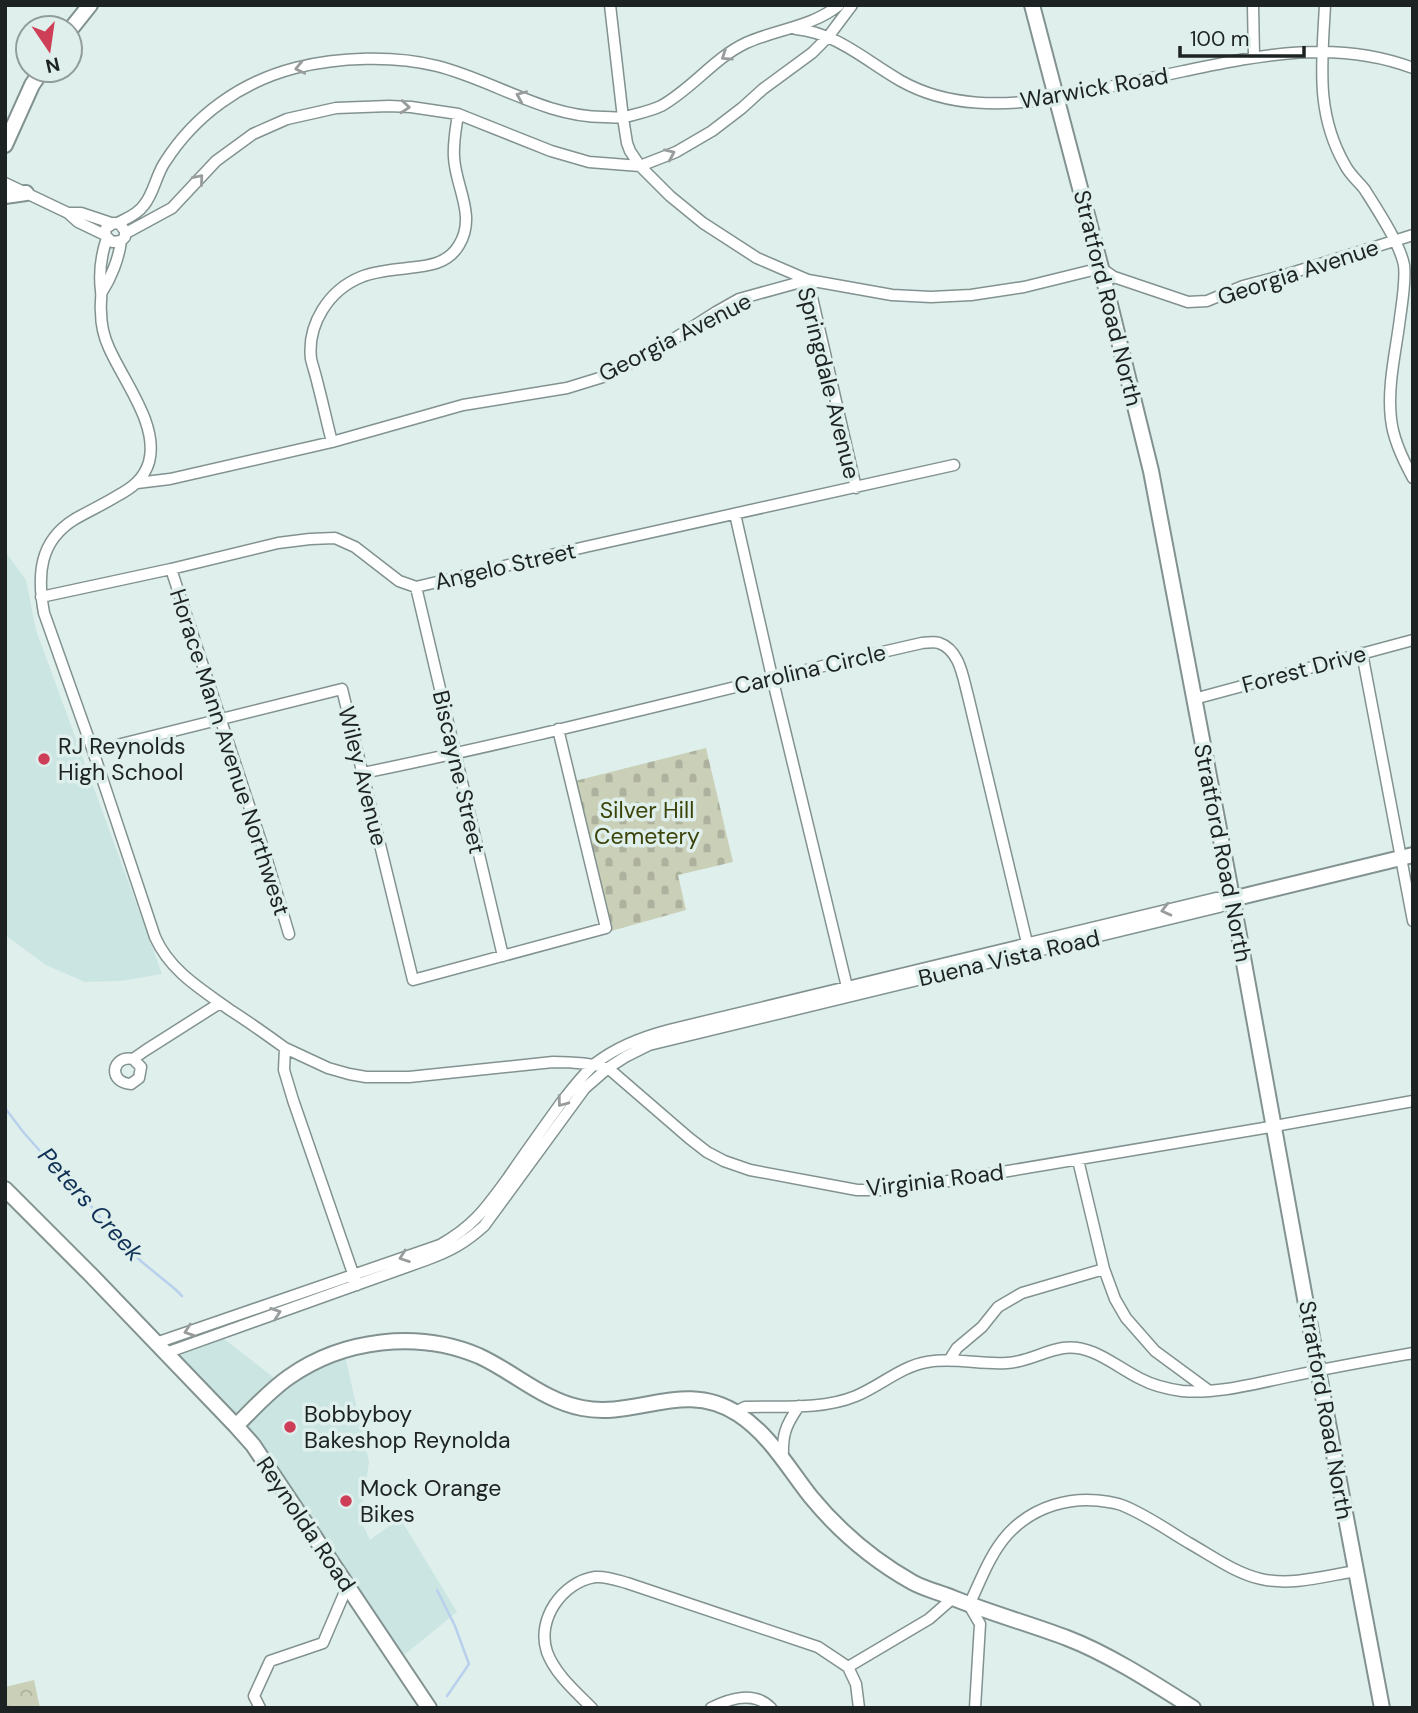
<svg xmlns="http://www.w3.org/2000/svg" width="1418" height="1713" font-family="'DM Sans',sans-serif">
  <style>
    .built { fill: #cbe5e2 }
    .cemetery { fill: url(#cemetery-stones) }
    .park { fill: url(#park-crowns) }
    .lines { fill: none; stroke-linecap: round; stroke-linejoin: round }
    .stream { stroke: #b9d0ed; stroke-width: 2.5 }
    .street-casing { stroke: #829290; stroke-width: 13 }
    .secondary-casing { stroke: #829290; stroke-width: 18 }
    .street { stroke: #fff; stroke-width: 10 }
    .secondary { stroke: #fff; stroke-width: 14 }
    .oneway { stroke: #999c9c }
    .poi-dot { fill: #ce3e56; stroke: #deefec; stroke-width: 2.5 }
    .labels { text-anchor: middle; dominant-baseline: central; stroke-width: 7; stroke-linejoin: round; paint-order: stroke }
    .street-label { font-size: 23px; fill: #1d2322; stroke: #deefec }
    .poi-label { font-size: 23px; fill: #1d2322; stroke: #deefec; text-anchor: start }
    .park-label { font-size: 23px; fill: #3b4309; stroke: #deefec }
    .water-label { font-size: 24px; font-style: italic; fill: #103156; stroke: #deefec }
  </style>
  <defs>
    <pattern id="cemetery-stones" width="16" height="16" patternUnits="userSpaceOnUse" patternTransform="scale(1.75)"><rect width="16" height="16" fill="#cacfb7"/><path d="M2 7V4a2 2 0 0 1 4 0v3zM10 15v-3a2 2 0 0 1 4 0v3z" fill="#adb19d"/></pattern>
    <pattern id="park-crowns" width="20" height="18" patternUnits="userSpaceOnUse" patternTransform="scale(1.75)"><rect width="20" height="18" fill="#cacfb7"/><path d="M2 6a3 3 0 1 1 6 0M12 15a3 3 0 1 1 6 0" fill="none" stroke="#adb19d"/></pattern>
  </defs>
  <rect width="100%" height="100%" fill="#deefec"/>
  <path class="built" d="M5,551l21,29 10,50 126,344 -42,7 -35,1 -39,-17 -41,-30z
    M190,1339h34l48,37 11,11 62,-31 24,106 -9,57 10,21 30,-22 57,94 -58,47 -137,-215 -90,-94z"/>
  <path class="cemetery" d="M706,748l27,114 -55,13 8,35 -75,21 -36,-150z"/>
  <path class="park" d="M34,1680l6,28h-35v-21z"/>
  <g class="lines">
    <path class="stream" d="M5,1108l19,25 16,18 1,3 32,30 43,53 26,25 33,27 7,7
      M379,1507l12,7
      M437,1590l18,36 14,38 -22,32"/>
    <g class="street-casing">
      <path id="street" d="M610,5l13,113 4,25 3,8 10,15 30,30 33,27 54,35 51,22 48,208
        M1253,5l1,52
        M1325,5c-3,58 -10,108 20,160 5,10 14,17 20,25 12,19 35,54 39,75 2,15 -2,38 -4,53 -4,33 -13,68 -9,101 2,20 12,41 22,59
        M796,29c41,4 70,32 105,52 48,27 103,25 156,17 43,-9 85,-18 127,-27 77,-16 152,-32 229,-3
        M5,183l63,30 10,9 27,13 7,7 9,-1 4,-4v-6l-5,-7 -6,-1 -8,5 -1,7
        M68,213h13l30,10
        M118,223c9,-5 20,-9 26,-18 10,-12 12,-30 21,-43 30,-47 76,-80 130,-94 43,-11 99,-13 142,-2 56,14 108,51 167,51 7,0 14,1 21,0 11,-3 26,-6 36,-11 31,-17 53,-48 85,-63 31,-14 66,-16 93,-38
        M126,233l46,-25 44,-47 37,-27 34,-15 49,-11 53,-2 22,1 47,7 93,37 38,11 51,4 36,-14 36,-21 30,-23 21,-19 49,-36 16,-16 24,-32
        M107,238c-6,17 -8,36 -6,53 1,6 -1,14 0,21 0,12 3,25 8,36 15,34 50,77 40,114 -5,17 -17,26 -32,34 -13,8 -28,15 -42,23 -36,22 -38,56 -31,94l49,138 62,186c15,34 46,52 75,73 19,12 37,25 55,38l-1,22 9,30 64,185
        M102,292c9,-14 17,-34 19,-51
        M332,442c-5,-19 -9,-38 -14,-57 -2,-9 -5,-18 -7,-26 -4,-35 18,-69 50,-82 14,-6 31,-7 47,-9 20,-2 40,-4 51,-23 18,-29 -4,-59 -5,-88 -1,-15 2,-29 4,-43
        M137,483l33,-4 162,-37 131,-37 104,-17 39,-12 55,-29 55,-35 23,-13 69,-19 84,15 39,2 40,-2 53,-8 77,-19 13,9 74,25 19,-1 36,-15 42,-11 128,-40
        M735,514l37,163 76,314
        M171,569l95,288 23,77
        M416,587l87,369
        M41,597l130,-28 107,-26 32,-4 25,-1 20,9 44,34 17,6 169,-40 369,-82
        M1362,653l51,268
        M1194,699l219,-59
        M93,751l249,-62 71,291 193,-52 -48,-199
        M363,773c187,-38 373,-88 559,-130 5,0 12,-2 17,0 21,7 24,35 29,53l60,251
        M285,1048l43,20 21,6 17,3h43l144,-15c19,0 37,1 55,6l81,70 18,14 17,9 26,9 107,20h24l44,-5 339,-57 149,-27
        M133,1059l8,8 -2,11 -8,6c-23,-1 -20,-29 2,-25l13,-9 74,-47
        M1078,1160l26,109 11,30 11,19 29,33 53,39
        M156,1343l284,-98c34,-19 46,-37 68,-67 17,-25 35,-50 53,-75 10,-13 22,-29 35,-40 22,-17 46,-26 73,-33l547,-132 16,1
        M166,1353l260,-93c25,-9 39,-17 58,-34l101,-138 23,-20 17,-11 24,-12 570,-138 13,-7
        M950,1359l7,-11 25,-21 16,-20 24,-14 82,-24
        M735,1412l10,-5c36,-1 77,3 111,-11 24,-10 46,-30 71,-34 27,-5 53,3 80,1 20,-1 37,-12 56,-15 30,-4 53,19 78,31 13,7 27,10 41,12 37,3 75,-8 110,-15 40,-9 81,-16 121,-23
        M783,1460c-1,-25 2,-34 16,-54
        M848,1667l81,-48 24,-21
        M260,1708l-6,-12 16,-35 53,-18 21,-49 6,-4
        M592,1708c-16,-16 -37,-34 -45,-56 -11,-32 15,-70 48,-75 11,-1 22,3 32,6l191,64 30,20 8,17 3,24
        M711,1708c19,-10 44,-17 60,0
        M975,1708l5,-84 -11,-19c11,-23 21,-51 38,-70 26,-29 65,-40 102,-33 5,1 11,2 15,4 22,9 45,25 65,37 23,13 46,30 72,36 31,7 64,-3 95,-8"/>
    </g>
    <g class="secondary-casing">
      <path id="secondary" d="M1032,5l69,263 50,203 83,437 84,462 64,338
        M70,30l20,-25
        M5,145l27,-60 10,-15
        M5,196l21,-3
        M1232,899l181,-44
        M5,1189l86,86 145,151 17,19 176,263
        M236,1426c17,-17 33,-35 53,-49 54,-38 129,-47 190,-21 35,16 65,45 103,52 54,11 102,-29 156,6 32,21 50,54 73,83 28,34 62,63 101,85 12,7 27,10 41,16 37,15 77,26 114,40 42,16 88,46 126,70"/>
    </g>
    <use href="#street" class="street"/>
    <use href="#secondary" class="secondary"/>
  </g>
  <defs><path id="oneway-chevron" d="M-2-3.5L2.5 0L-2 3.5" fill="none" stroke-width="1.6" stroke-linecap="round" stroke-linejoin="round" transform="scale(1.75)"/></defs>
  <g class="oneway">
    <use href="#oneway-chevron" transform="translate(726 56) rotate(146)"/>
    <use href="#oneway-chevron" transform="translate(300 68) rotate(167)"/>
    <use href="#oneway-chevron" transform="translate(521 96) rotate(-157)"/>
    <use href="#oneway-chevron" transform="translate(405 107) rotate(5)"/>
    <use href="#oneway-chevron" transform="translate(670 154) rotate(-24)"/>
    <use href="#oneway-chevron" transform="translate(199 179) rotate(-50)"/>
    <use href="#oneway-chevron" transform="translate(1166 910) rotate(166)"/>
    <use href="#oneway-chevron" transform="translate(562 1102) rotate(127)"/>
    <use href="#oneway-chevron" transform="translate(404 1257) rotate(160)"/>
    <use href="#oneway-chevron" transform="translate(276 1313) rotate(-19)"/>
    <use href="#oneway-chevron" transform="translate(189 1331) rotate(161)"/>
  </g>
  <g class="poi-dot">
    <circle cx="44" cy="759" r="7"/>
    <circle cx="290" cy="1427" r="7"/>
    <circle cx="346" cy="1501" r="7"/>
  </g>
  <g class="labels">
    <g class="street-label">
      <text transform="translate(1094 88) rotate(-10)">Warwick Road</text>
      <text transform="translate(1298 272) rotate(-18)">Georgia Avenue</text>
      <text transform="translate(1108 298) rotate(76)">Stratford Road North</text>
      <text transform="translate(675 337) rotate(-27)">Georgia Avenue</text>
      <text transform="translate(829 383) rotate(76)">Springdale Avenue</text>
      <text transform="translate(505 566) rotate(-13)">Angelo Street</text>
      <text transform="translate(810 669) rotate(-13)">Carolina Circle</text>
      <text transform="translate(1304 669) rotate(-15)">Forest Drive</text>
      <text transform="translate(230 752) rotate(72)">Horace Mann Avenue Northwest</text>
      <text transform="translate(459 772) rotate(77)">Biscayne Street</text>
      <text transform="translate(363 776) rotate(76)">Wiley Avenue</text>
      <text transform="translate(1223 853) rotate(79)">Stratford Road North</text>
      <text transform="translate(1009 958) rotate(-13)">Buena Vista Road</text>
      <text transform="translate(935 1180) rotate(-7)">Virginia Road</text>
      <text transform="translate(1326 1410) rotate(80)">Stratford Road North</text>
      <text transform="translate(306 1524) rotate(56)">Reynolda Road</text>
    </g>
    <g class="poi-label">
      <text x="58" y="746">RJ Reynolds<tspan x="58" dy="26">High School</tspan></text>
      <text x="304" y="1414">Bobbyboy<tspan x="304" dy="26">Bakeshop Reynolda</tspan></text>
      <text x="360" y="1488">Mock Orange<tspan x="360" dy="26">Bikes</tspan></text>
    </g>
    <g class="park-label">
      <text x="647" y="810">Silver Hill<tspan x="647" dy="26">Cemetery</tspan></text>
    </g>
    <g class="water-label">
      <text transform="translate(91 1204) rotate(48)">Peters Creek</text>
    </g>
  </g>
  <rect width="1418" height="1713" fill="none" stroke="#1d2322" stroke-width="14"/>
  <g transform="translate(49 49) rotate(167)"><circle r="33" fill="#deefec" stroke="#919d9b" stroke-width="2"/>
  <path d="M0-5L12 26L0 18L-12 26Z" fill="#ce3e56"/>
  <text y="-10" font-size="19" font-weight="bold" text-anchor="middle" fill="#1d2322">N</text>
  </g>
  <path d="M1180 46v10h124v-10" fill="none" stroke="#1d2322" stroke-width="3.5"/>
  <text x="1190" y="46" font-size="21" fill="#1d2322" stroke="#deefec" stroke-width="5" paint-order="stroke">100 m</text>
</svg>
